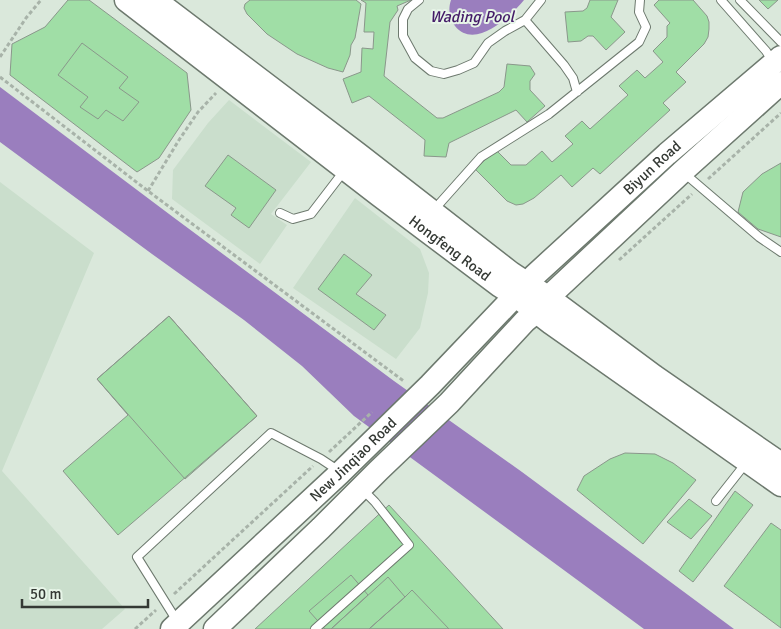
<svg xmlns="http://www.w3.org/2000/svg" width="781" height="629" font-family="Signika,sans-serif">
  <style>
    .built { fill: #cadecc }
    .water { fill: #9a7ebe }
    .building { fill: #a0dea6; stroke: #8a978b }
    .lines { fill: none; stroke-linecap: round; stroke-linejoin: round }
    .lane-casing { stroke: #6d796e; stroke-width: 10 }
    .secondary-casing { stroke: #6d796e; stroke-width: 25 }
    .path { stroke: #a8b3a9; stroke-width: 3; stroke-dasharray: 4 2.5; stroke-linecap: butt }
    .lane { stroke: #fff; stroke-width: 8 }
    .secondary { stroke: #fff; stroke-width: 22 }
    .labels { text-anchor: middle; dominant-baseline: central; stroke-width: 4; stroke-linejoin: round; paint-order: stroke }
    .street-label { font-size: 15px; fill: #343934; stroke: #e7f5e8 }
    .water-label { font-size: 16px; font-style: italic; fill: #441b68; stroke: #e7f5e8 }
  </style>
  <rect width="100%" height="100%" fill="#dae8db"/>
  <path class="built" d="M229,100l82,62 -40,52 16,11 -27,39 -88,-65 1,-29 35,-47z
    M0,182l94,71 -92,218 123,138 -23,20h-102z
    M355,198l65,51 9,24 -1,20 -8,35 -24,31 -103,-71z"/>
  <path class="water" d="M451,0h73c-13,16 -49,51 -69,26 -6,-8 -7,-17 -4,-26z
    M0,87l173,130 221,164 128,91 212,157h-90l-290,-213 -52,-50 -58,-46 -92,-66 -152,-112z"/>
  <path class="building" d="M68,0h21l98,73 4,37 -32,48 -22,14 -127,-97 2,-31 33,-17z
    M250,0h106l5,4 -6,34 -4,7 -1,10 -7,17 -15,-4 -31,-14 -30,-20 -20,-20 -3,-6 1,-4z
    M361,0h50l-14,6 1,4 -8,12 -6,54 53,42h6l56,-26 5,-5 3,-23 23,2 5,8 -5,7v9l15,16 -18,16 -11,-12 -67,33 -3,14 -22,-1 1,-16 -56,-44 -17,7 -9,-24 18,-7 1,-24 11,1 1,-17h-10l2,-29z
    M590,0h28l-7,17 14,15 -19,18 -13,-14h-5l-7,5 -13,1 -3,-30 18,-1 4,-3z
    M659,0h34l14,16 2,6v7l-1,8 -4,7 -28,28 10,10 -23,21 7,7 -70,64 -7,-6 -21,19 -11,-12 -27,23 -11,6 -7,1 -9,-4 -32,-32 21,-19 15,15h15l16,-14 10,11 21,-18 -8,-8 17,-15 8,8 38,-34 -9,-9 18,-16 8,8 18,-16 -10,-11 14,-14v-11l3,-3 -16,-18z
    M759,0h19l-10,9z
    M82,43l46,34 -9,11 20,14 -16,19 -17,-11 -8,9 -18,-12 8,-10 -30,-22z
    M228,155l48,35 -27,38 -18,-13 5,-7 -31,-22z
    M781,163v74l-23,-8 -20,-17 5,-20 19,-18z
    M344,254l28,21 -16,19 30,21 -12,15 -56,-41z
    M169,316l88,100 -139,119 -55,-64 65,-56 -31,-36z
    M169,316l88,100 -72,63 -88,-100z
    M625,453l30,1 18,9 23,17 -53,64 -66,-54 7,-14 26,-17z
    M735,491l18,14 -60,77 -14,-11z
    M689,499l23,17 -21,23 -24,-17z
    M389,505l114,124h-248z
    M771,523l10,7v98l-57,-42z
    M351,575l17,20 -37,34h-6l-16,-18z
    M388,577l17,20 -36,32h-38z
    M412,590l37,39h-80l36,-32z"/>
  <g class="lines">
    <g class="lane-casing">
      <path id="lane" d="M419,0l-11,9 -5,10v17l12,22 16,13 13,3 14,-4 16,-7 14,-20 17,-12 20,-11 16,-20
        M721,0l45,51 7,11
        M740,0l41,42
        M525,20l39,45 9,13 4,14
        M684,173l75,64 22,15
        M440,203l41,-46 68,-43 90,-72 7,-15 -7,-15 1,-12
        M280,213l13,6 18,-5 33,-43
        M716,501l30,-38
        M177,621l-40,-64 134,-124 50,26 18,12
        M315,629l94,-84 -34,-43 -12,-12"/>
    </g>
    <g class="secondary-casing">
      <g id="secondary">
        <path id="s1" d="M126,0l253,195 121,91 16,10 35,27 230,162"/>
        <path d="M155,0l203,154 153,119 38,25 105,78 127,88"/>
        <path id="s2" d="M172,629l168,-156 90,-88 105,-110 132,-121 114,-97"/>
        <path d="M215,629l106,-101 58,-58 70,-67 76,-82 11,-9 20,-22 126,-118 99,-89"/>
      </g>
    </g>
    <path class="path" d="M0,57l26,-39 15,-18
      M0,77l148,114 257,191
      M708,179l73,-66
      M148,191l31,-51 19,-28 18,-19
      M619,260l73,-66
      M329,452l43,-40
      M174,594l139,-128
      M135,629l21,-19"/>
    <use href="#lane" class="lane"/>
    <use href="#secondary" class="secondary"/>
  </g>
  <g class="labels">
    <g class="street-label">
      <text stroke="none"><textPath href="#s2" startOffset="666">Biyun Road</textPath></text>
      <text stroke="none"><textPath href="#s1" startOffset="408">Hongfeng Road</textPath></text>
      <text stroke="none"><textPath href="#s2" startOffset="248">New Jinqiao Road</textPath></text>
    </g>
    <g class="water-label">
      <text x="472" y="17">Wading Pool</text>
    </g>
  </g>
  <path d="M22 599v8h126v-8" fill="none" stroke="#343934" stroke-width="2.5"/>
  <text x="30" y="599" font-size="15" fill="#343934" stroke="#e7f5e8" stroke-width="4" paint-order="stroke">50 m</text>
</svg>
